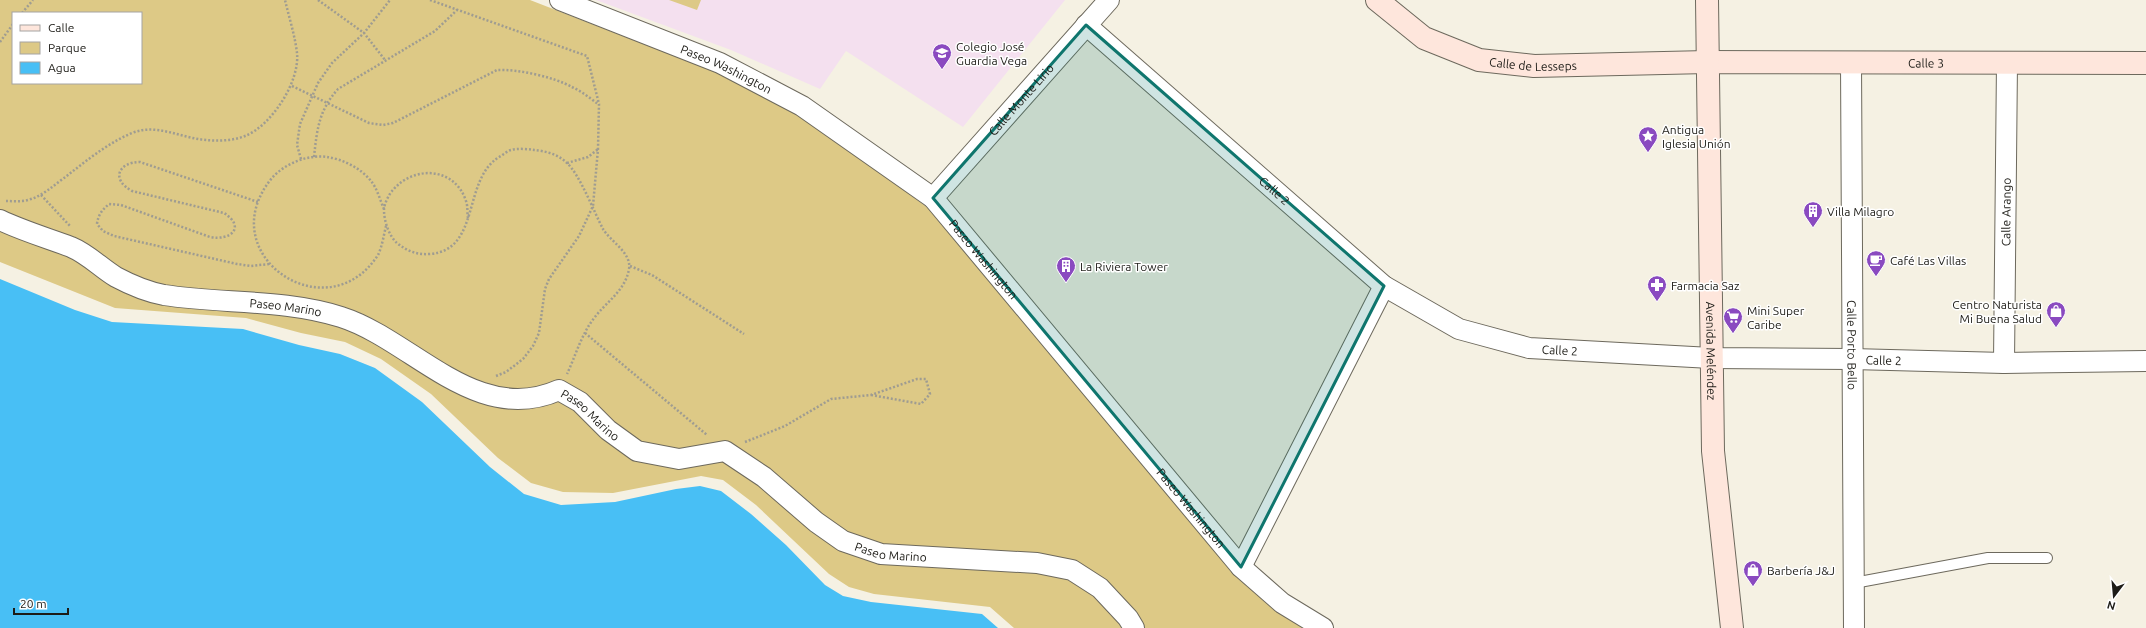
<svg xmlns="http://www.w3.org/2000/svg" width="2146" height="628" font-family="Ubuntu,sans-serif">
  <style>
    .education { fill: #f4e0ef }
    .green { fill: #ddc986; fill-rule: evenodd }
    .water { fill: #48bff5 }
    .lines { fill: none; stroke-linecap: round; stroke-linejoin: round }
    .lane-casing { stroke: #6d695d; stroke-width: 12 }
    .street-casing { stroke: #6d695d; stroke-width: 22 }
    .secondary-casing { stroke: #6d695d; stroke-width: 24 }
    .path { stroke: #9f9c91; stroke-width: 2.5; stroke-dasharray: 2 2; stroke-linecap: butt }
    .lane { stroke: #fff; stroke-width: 10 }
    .street { stroke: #fff; stroke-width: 20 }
    .secondary { stroke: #fee6dc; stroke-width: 22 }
    .marked { fill: #0f766e; fill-opacity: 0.2; stroke: #0f766e; stroke-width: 3; stroke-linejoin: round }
    .labels { text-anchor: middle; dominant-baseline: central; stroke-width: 3; stroke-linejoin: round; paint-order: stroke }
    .poi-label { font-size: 12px; fill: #1d1c17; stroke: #fff; text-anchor: start }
    .street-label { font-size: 12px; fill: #1d1c17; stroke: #fff }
  </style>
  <rect width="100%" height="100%" fill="#f5f1e3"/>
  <path class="education" d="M596,0h469l-102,127 -117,-76 -26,38 -89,-39z"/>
  <path class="green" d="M0,0h530l188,73 84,41 126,94 322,380 60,40h-296l-24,-21 -116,-13 -25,-7 -20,-13 -73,-69 -33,-25 -22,-4 -88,17 -50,-1 -32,-9 -33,-25 -67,-64 -50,-35 -36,-17 -44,-9 -55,-15 -131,-10 -115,-46zM13,13h128v70h-128z
    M669,0h32l-4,10z"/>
  <path class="water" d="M0,279l75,31 37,12 131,7 56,16 41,9 35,14 47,34 68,65 34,27 37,11 54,-3 61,-13 24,-3 21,5 30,23 35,31 39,40 18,11 28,6 111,12 16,14h-998z"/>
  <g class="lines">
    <g class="lane-casing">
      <path id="lane" d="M1854,583l134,-25h59"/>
    </g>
    <g class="street-casing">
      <g id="street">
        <path id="s1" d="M560,0l160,63 82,43 131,92 308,369 41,36 41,25"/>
        <path id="s2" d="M1086,25l298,261 75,43 70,19 182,10 141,1 152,4 142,-2"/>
        <path id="s3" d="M1851,62l3,566"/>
        <path id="s4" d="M933,198l176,-198"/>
        <path id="s5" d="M0,220c23,11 47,18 71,27 17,7 30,21 45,30 15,8 32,15 48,18 59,9 120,4 177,22 72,23 135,110 218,73l21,12 28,28 29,21 42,8 46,-8 39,26 52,45 27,19 38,13 156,9 35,7 28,18 28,30 6,10"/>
        <path id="s6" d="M2004,363l3,-301"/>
        <path d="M1241,567l143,-281"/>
      </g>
    </g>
    <g class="secondary-casing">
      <g id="secondary">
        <path id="s7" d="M1377,0l47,38 55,22 55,6 173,-4 439,1"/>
        <path id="s8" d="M1707,0l6,451 19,177"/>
      </g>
    </g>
    <path class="path" d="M318,0l46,33 21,27
      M430,0l157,56 12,48 -1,45 -5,57 -14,30 -30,43 -4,10 -6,44 -6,13 -10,13 -17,13 -10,4
      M22,13l11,-13
      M0,42l13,-18
      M292,86l77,37 14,2 10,-2 104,-53c21,-1 57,7 75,17 9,4 18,11 26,17
      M314,157c3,-28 5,-47 24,-68l97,-58 22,-21
      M301,159l-4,-14 3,-21 18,-41 14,-20 32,-30 26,-33
      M567,163l21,-6 10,-8
      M41,195l29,31
      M6,201c7,0 15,1 22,-1 14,-4 24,-13 36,-22 21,-16 42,-34 68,-45 25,-10 48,5 74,7 12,1 26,1 39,-4 26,-10 55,-54 52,-83 -2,-17 -8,-36 -12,-53
      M258,202l-118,-40c-21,0 -30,17 -8,29l92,22c22,14 7,28 -14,24l-89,-32 -12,-1c-7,6 -11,11 -12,20l6,7 11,5 123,28 14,2 18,-2
      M384,209c-4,-9 -7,-21 -13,-28 -10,-13 -29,-22 -44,-24 -19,-3 -43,7 -55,21 -63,76 55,156 106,77 4,-8 6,-21 8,-29
      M468,218c-1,-5 0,-12 -2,-17 -11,-34 -52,-36 -73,-11 -4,4 -9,14 -9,20 0,11 5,26 13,33 10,8 20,12 33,11 51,-4 32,-74 69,-97 4,-2 8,-6 12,-7 7,-2 16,-1 23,0 11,1 24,4 33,13 13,12 27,49 36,66 7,12 29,24 26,40 -4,23 -24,33 -37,52 -11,15 -17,36 -25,53
      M630,266l22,9 92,59
      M585,333l122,102
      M745,442l40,-16 46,-27 40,-4 46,-16h9l4,15 -9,10 -50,-9"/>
    <use href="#lane" class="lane"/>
    <use href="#street" class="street"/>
    <use href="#secondary" class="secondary"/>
  </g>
  <path class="marked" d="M1086,25l298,261 -143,281 -308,-369z"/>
  <defs>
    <g id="school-pin" transform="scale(1)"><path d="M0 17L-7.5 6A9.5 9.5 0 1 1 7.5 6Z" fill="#8a4ac0" stroke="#fff"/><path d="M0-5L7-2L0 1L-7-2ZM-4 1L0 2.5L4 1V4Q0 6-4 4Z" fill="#fff"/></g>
    <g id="sight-pin" transform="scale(1)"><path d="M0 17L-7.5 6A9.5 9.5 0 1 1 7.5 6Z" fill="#8a4ac0" stroke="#fff"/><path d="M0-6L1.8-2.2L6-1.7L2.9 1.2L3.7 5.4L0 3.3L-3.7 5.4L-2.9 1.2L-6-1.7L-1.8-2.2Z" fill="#fff"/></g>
    <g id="building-pin" transform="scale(1)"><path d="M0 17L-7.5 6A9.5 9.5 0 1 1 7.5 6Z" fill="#8a4ac0" stroke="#fff"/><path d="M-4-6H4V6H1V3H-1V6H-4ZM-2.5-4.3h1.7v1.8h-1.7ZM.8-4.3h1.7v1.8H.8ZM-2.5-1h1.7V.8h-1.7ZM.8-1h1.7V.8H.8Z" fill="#fff"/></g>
    <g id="cafe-pin" transform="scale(1)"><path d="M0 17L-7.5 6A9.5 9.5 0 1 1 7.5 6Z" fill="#8a4ac0" stroke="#fff"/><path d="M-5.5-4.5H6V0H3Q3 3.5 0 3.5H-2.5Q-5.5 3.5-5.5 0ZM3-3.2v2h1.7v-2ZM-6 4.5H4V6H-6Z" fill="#fff"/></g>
    <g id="pharmacy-pin" transform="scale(1)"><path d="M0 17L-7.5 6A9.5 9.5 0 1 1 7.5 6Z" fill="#8a4ac0" stroke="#fff"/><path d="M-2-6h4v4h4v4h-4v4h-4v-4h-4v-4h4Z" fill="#fff"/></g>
    <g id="shop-pin" transform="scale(1)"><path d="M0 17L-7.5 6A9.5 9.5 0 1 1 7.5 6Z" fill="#8a4ac0" stroke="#fff"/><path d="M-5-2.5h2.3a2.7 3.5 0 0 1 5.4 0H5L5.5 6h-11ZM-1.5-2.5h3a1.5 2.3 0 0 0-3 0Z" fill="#fff"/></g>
    <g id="supermarket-pin" transform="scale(1)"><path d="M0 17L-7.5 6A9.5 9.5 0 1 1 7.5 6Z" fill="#8a4ac0" stroke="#fff"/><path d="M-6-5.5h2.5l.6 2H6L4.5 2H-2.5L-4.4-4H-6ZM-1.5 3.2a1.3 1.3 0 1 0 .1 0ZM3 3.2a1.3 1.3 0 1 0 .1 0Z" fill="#fff"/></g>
  </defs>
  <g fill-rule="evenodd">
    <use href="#school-pin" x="942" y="53"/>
    <use href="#sight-pin" x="1648" y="136"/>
    <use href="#building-pin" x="1813" y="211"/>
    <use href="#cafe-pin" x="1876" y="260"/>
    <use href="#building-pin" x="1066" y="266"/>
    <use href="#pharmacy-pin" x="1657" y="285"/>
    <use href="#shop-pin" x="2056" y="311"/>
    <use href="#supermarket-pin" x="1733" y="317"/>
    <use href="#shop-pin" x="1753" y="570"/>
  </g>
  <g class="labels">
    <g class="poi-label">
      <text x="956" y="46">Colegio José<tspan x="956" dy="14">Guardia Vega</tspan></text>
      <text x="1662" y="129">Antigua<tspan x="1662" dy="14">Iglesia Unión</tspan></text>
      <text x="1827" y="211">Villa Milagro</text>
      <text x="1890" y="260">Café Las Villas</text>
      <text x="1080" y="266">La Riviera Tower</text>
      <text x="1671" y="285">Farmacia Saz</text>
      <text x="2042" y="304" text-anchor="end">Centro Naturista<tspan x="2042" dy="14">Mi Buena Salud</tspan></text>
      <text x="1747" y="310">Mini Super<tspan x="1747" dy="14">Caribe</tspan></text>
      <text x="1767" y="570">Barbería J&amp;J</text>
    </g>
    <g class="street-label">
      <text stroke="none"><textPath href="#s7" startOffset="567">Calle 3</textPath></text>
      <text stroke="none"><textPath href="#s7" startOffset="174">Calle de Lesseps</textPath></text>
      <text stroke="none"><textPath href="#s1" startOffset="180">Paseo Washington</textPath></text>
      <text stroke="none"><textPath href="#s4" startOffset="132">Calle Monte Lirio</textPath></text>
      <text stroke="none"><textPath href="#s2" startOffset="251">Calle 2</textPath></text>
      <text stroke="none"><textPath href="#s6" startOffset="151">Calle Arango</textPath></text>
      <text stroke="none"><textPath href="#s1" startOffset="504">Paseo Washington</textPath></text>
      <text stroke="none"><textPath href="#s5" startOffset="304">Paseo Marino</textPath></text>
      <text stroke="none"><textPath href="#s3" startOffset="283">Calle Porto Bello</textPath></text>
      <text stroke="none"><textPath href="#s2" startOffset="586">Calle 2</textPath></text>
      <text stroke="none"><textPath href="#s8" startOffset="351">Avenida Meléndez</textPath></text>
      <text stroke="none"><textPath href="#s2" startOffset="910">Calle 2</textPath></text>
      <text stroke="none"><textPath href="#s5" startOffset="640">Paseo Marino</textPath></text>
      <text stroke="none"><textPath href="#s1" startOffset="828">Paseo Washington</textPath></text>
      <text stroke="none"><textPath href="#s5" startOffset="987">Paseo Marino</textPath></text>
    </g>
  </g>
  <rect x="12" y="12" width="130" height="72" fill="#ffffff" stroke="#a5a4a2"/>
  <rect x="20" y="25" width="20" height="6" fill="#fee6dc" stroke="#a5a4a2"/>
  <text x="48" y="32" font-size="12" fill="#1d1c17">Calle</text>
  <rect x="20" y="42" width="20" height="12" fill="#ddc986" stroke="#a5a4a2"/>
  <text x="48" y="52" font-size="12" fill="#1d1c17">Parque</text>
  <rect x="20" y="62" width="20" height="12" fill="#48bff5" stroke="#a5a4a2"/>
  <text x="48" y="72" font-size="12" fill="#1d1c17">Agua</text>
  <g transform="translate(2114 596) rotate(196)" stroke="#ffffff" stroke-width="3" paint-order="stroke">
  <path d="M0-3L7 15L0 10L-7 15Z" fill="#1d1c17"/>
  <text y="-6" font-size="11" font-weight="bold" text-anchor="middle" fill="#1d1c17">N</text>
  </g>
  <path d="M14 608v6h54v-6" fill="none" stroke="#1d1c17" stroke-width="2"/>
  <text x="20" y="608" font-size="12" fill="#1d1c17" stroke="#ffffff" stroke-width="3" paint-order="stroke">20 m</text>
</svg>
